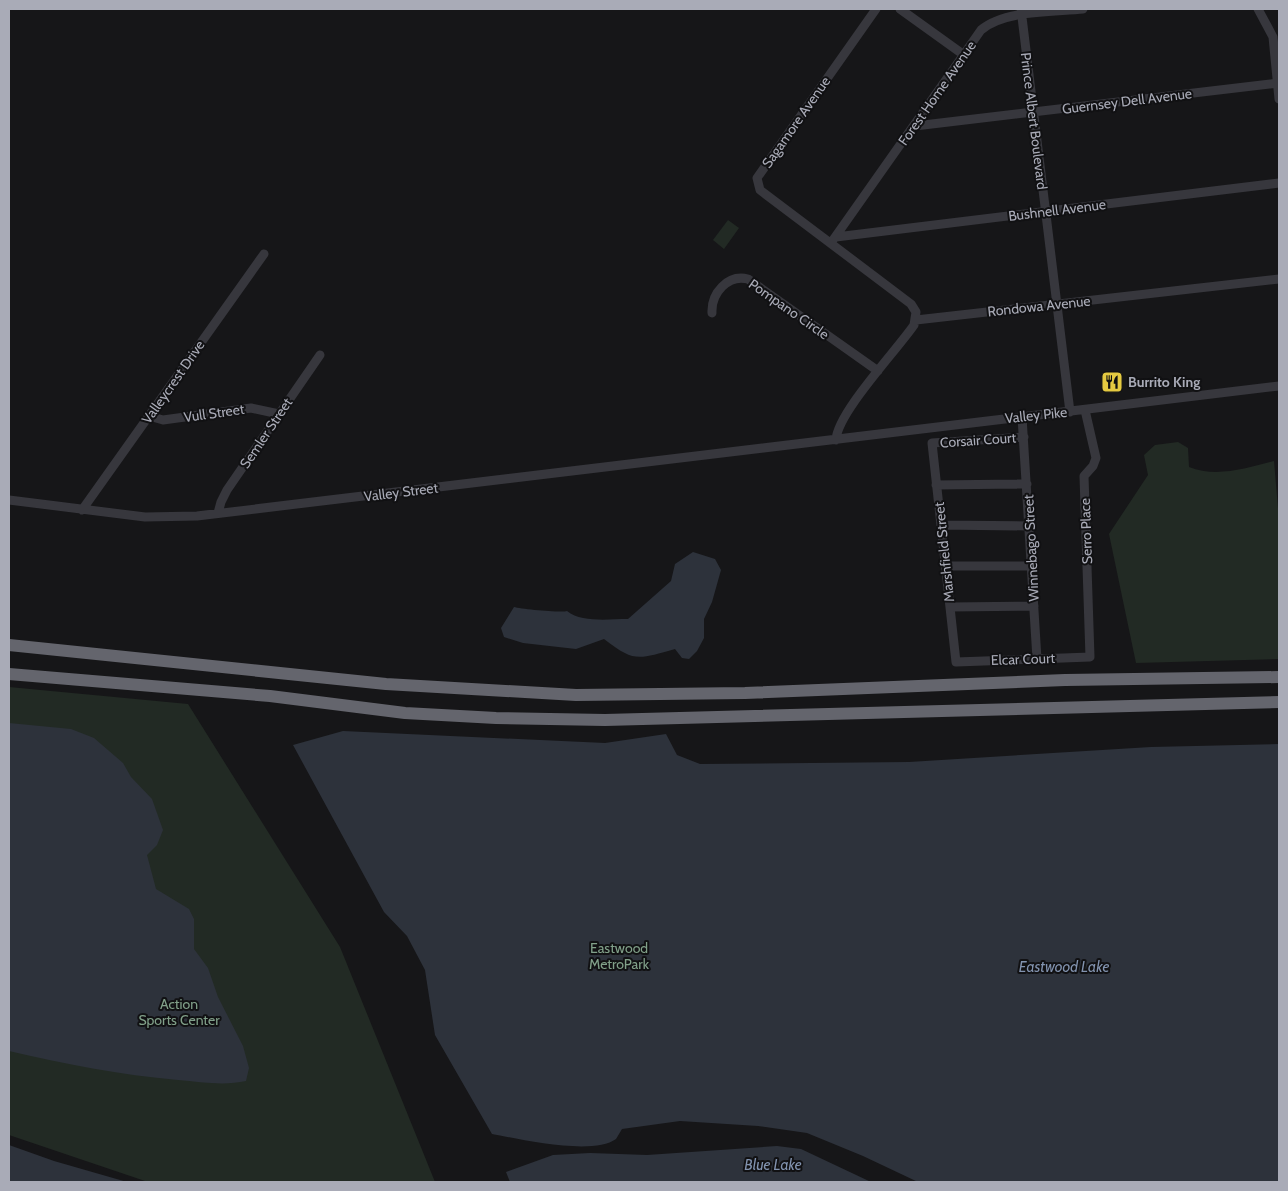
<svg xmlns="http://www.w3.org/2000/svg" width="1288" height="1191" font-family="Cabin,sans-serif">
  <style>
    .green { fill: #222a24 }
    .water { fill: #2d323b }
    .lines { fill: none; stroke-linecap: round; stroke-linejoin: round }
    .minor { stroke: #37373d; stroke-width: 9 }
    .highway { stroke: #64656d; stroke-width: 12 }
    .labels { text-anchor: middle; dominant-baseline: central; stroke-width: 4; stroke-linejoin: round; paint-order: stroke }
    .street-label { font-size: 14px; fill: #a9abb7; stroke: #111113 }
    .poi-label { font-size: 14px; font-weight: bold; fill: #a9abb7; stroke: #111113; text-anchor: start }
    .park-label { font-size: 14px; fill: #81a089; stroke: #111113 }
    .water-label { font-size: 15px; font-style: italic; fill: #8293af; stroke: #111113 }
  </style>
  <rect width="100%" height="100%" fill="#161618"/>
  <path class="green" d="M728,220l11,8 -15,21 -11,-9z
    M1178,442l10,6 1,19c27,11 58,1 85,-6l5,59v139l-143,4 -27,-129 39,-59 -4,-20 11,-10z
    M9,687l179,17 152,243 95,235h-287l-139,-47z"/>
  <path class="water" d="M693,552l22,7 6,11 -9,32 -8,17v19l-7,13 -8,8 -7,-1 -7,-9c-37,10 -40,14 -71,-10l-28,10 -53,-6 -19,-6 -3,-9 13,-21c7,2 48,6 53,4 15,12 42,8 61,8l43,-38 4,-17z
    M9,723l62,6 23,9 29,25 8,14 21,22 11,31 -6,15 -10,10 9,34 33,20 5,10v30l14,19 10,29 25,49 6,22 -3,13c-22,5 -45,1 -68,-1 -57,-5 -114,-16 -169,-29z
    M343,731l262,12 61,-9 11,21 23,9 209,-2 242,-15 128,-3v438h-361l-55,-26 -56,-23 -49,-7 -78,-5 -58,8c-2,3 -4,7 -6,10 -23,17 -97,0 -124,-5l-57,-99 -10,-65 -18,-34 -23,-24 -91,-167z
    M9,1145l45,16 73,21h-118z
    M777,1146l24,3 70,33h-361l-4,-10 47,-17 37,-2 57,2z"/>
  <g class="lines">
    <path class="minor" d="M900,9l64,46
      M1021,9l49,403
      M1258,9l15,28 6,62
      M915,126l364,-43
      M836,237l443,-54
      M833,240l148,-210c23,-20 73,-18 102,-21
      M712,313c-1,-20 16,-39 36,-34l130,92
      M916,320l363,-41
      M149,416l14,4 88,-12 28,6
      M1022,417l15,242
      M1024,437l-92,6 24,219 134,-5 -6,-181 9,-10 3,-8 -11,-48
      M836,440c1,-27 61,-90 78,-115l2,-13 -5,-8 -151,-114 -3,-12 119,-169
      M936,485l91,-1
      M9,500l136,17 52,-1 1082,-130
      M82,510l182,-256
      M218,513l3,-11 6,-12 93,-135
      M941,525l88,1
      M946,566h86
      M950,607l84,-1"/>
    <path class="highway" d="M9,645l377,39 190,11 169,-2 320,-13 214,-3
      M9,674l261,22 135,17 91,5 109,2 674,-18"/>
  </g>
  <defs>
    <g id="restaurant-square" transform="scale(1.125)"><rect x="-9" y="-9" width="18" height="18" rx="4" fill="#e5ca41" stroke="#111113"/><path d="M-5-6h1v4h1v-4h1v4h1v-4h1v5L-1.5 .5V6h-2V.5L-5-1ZM5-6V6H3V1.5H1.5Q1.5-4 5-6Z" fill="#111"/></g>
  </defs>
  <g fill-rule="evenodd">
    <use href="#restaurant-square" x="1112" y="382"/>
  </g>
  <g class="labels">
    <g class="street-label">
      <text transform="translate(937 93) rotate(-55)">Forest Home Avenue</text>
      <text transform="translate(1127 101) rotate(-7)">Guernsey Dell Avenue</text>
      <text transform="translate(1034 121) rotate(83)">Prince Albert Boulevard</text>
      <text transform="translate(796 122) rotate(-55)">Sagamore Avenue</text>
      <text transform="translate(1057 210) rotate(-7)">Bushnell Avenue</text>
      <text transform="translate(1039 306) rotate(-6)">Rondowa Avenue</text>
      <text transform="translate(789 309) rotate(35)">Pompano Circle</text>
      <text transform="translate(173 382) rotate(-55)">Valleycrest Drive</text>
      <text transform="translate(214 413) rotate(-8)">Vull Street</text>
      <text transform="translate(1036 415) rotate(-6)">Valley Pike</text>
      <text transform="translate(266 433) rotate(-56)">Semler Street</text>
      <text transform="translate(978 440) rotate(-4)">Corsair Court</text>
      <text transform="translate(401 492) rotate(-7)">Valley Street</text>
      <text transform="translate(1086 531) rotate(-92)">Serro Place</text>
      <text transform="translate(1031 548) rotate(-93)">Winnebago Street</text>
      <text transform="translate(944 552) rotate(-96)">Marshfield Street</text>
      <text transform="translate(1023 659) rotate(-2)">Elcar Court</text>
    </g>
    <g class="poi-label">
      <text x="1128" y="382">Burrito King</text>
    </g>
    <g class="park-label">
      <text x="619" y="948">Eastwood<tspan x="619" dy="16">MetroPark</tspan></text>
      <text x="179" y="1004">Action<tspan x="179" dy="16">Sports Center</tspan></text>
    </g>
    <g class="water-label">
      <text x="1064" y="967">Eastwood Lake</text>
      <text x="773" y="1165">Blue Lake</text>
    </g>
  </g>
  <rect width="1288" height="1191" fill="none" stroke="#a9abb7" stroke-width="20"/>
</svg>
